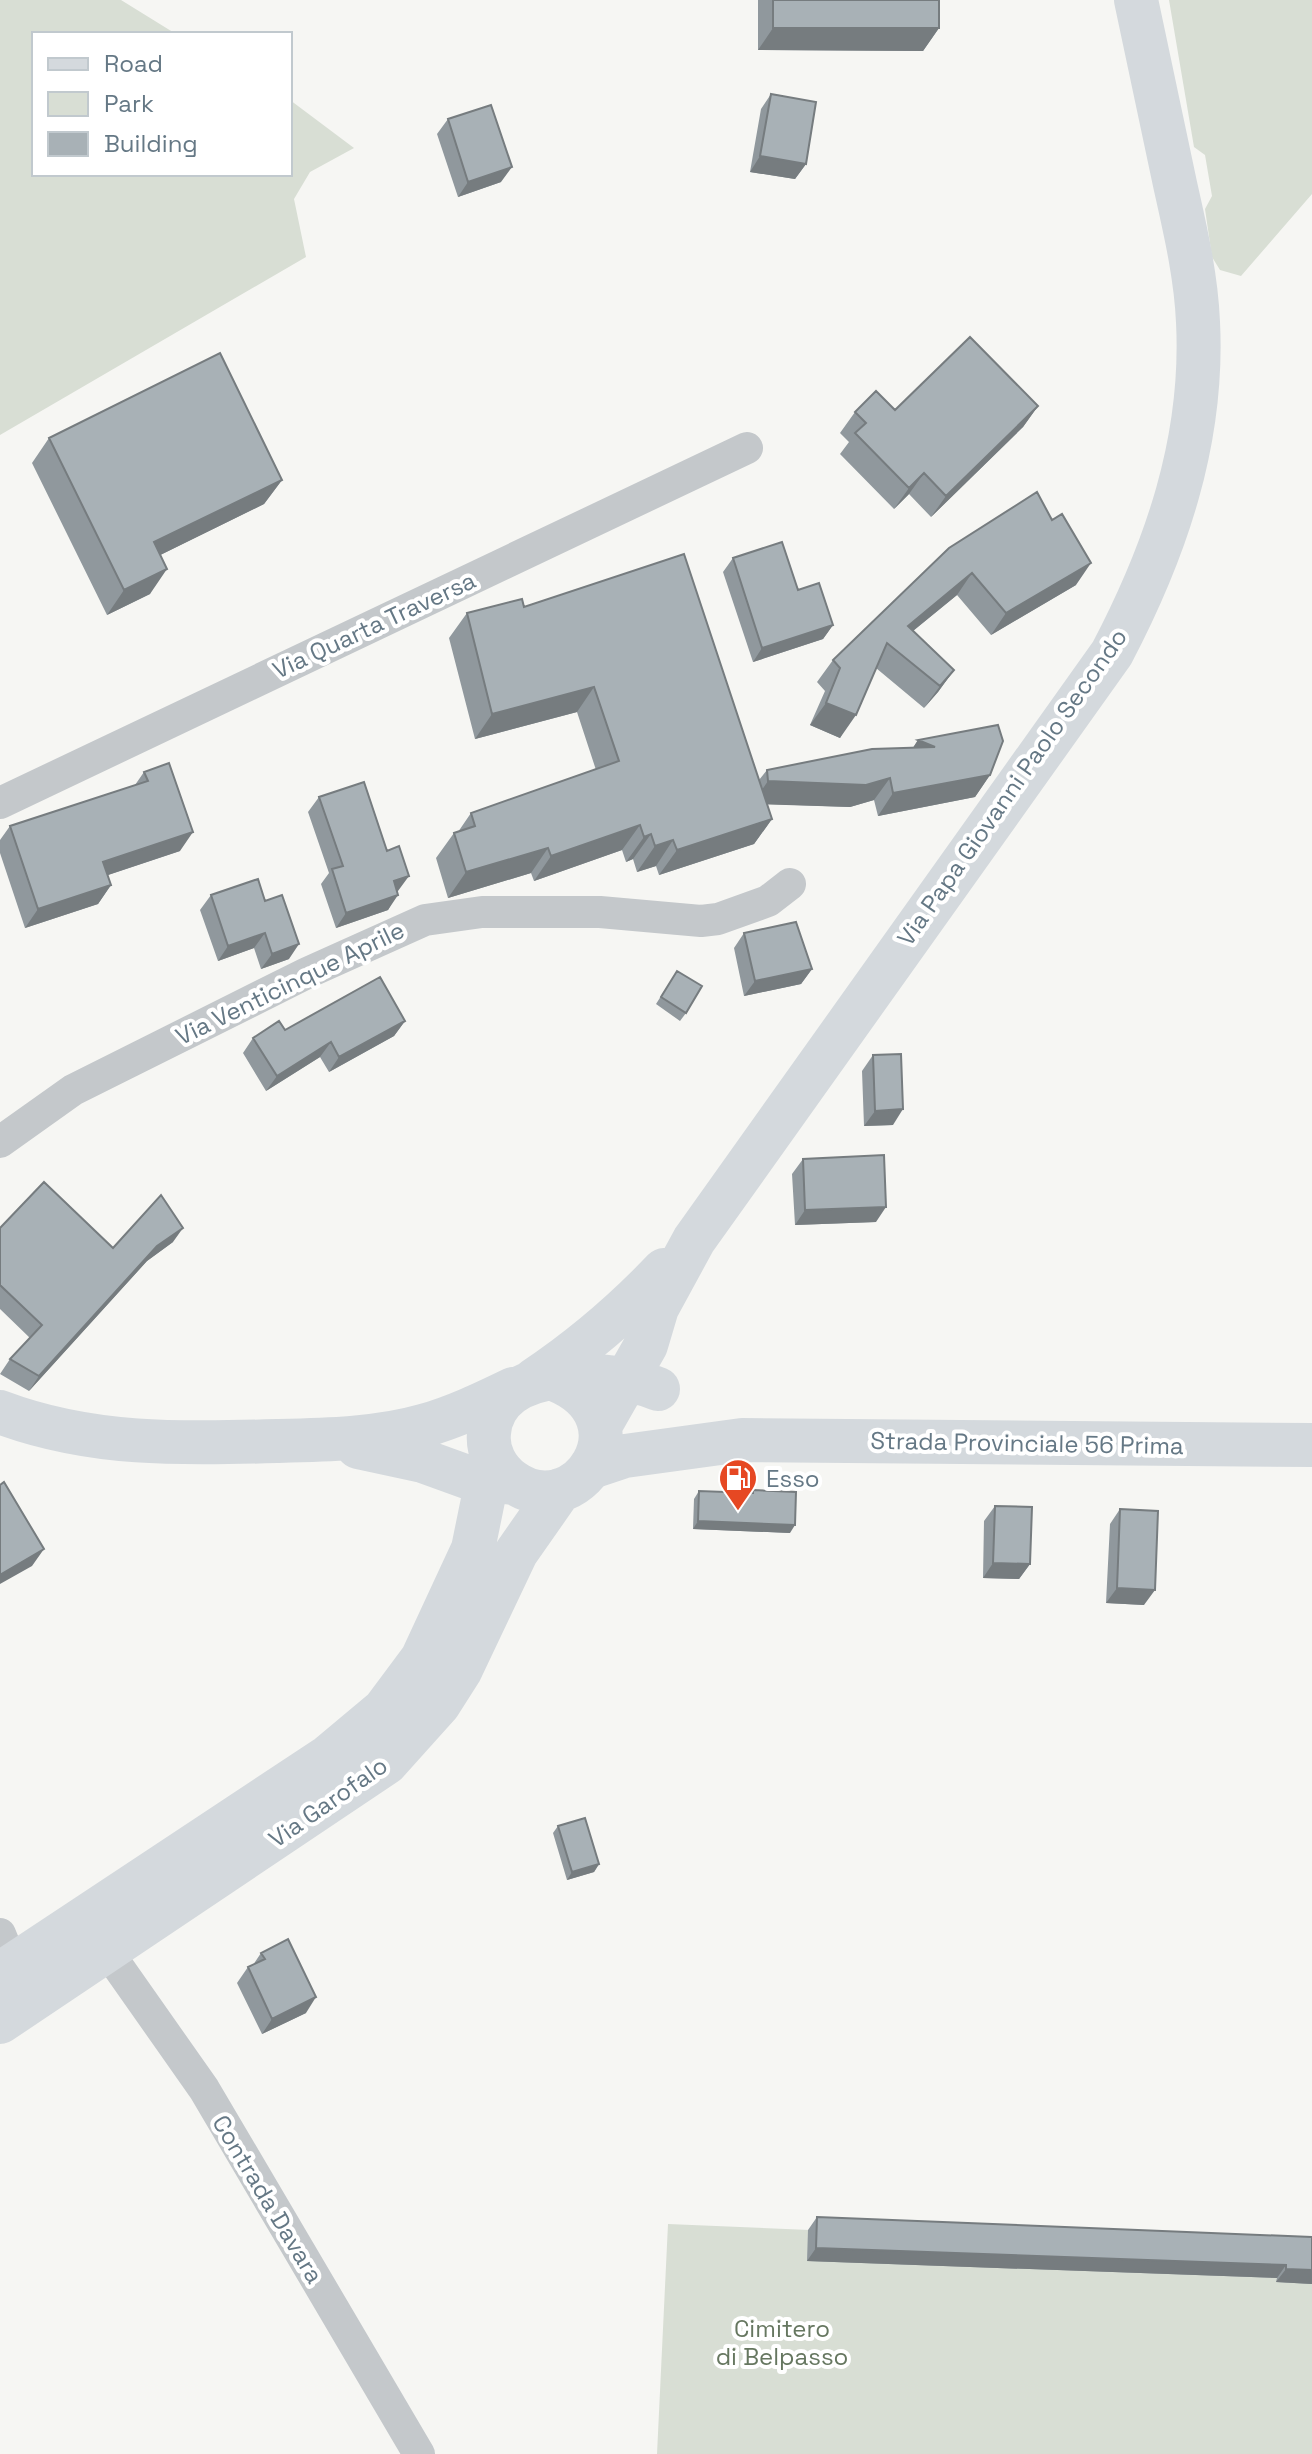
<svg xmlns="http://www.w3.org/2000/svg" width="1312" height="2454" font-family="'Space Grotesk',sans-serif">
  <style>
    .green { fill: #d8ded4 }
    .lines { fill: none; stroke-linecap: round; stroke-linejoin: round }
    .street { stroke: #c4c8cb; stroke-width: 32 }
    .secondary { stroke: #d4d9dd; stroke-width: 44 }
    .wall { fill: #90989d }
    .shaded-wall { fill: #767c7f }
    .building { fill: #a8b1b6; stroke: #767c7f; stroke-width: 2 }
    .labels { text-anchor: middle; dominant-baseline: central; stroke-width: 8; stroke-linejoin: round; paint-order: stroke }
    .street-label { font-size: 24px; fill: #657885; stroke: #fff }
    .poi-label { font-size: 24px; fill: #657885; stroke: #fff; text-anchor: start }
    .park-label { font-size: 24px; fill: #667760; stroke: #fff }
  </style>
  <rect width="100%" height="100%" fill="#f6f6f3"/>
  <path class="green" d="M0,0h121l55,34h-142v140h256v-74l64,48 -44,24 -16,27 12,58 -306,178z
    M1312,0v194l-71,82 -21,-6 -8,-13 -7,-48 7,-13 -7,-41 -11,-8 -25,-147z
    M668,2224l644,27v203h-655z"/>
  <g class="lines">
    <path class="street" d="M0,803l747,-355
      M0,1142l73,-52 234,-117 118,-53 57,-8h118l101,9 17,-2 50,-18 22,-17
      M0,1934l13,32
      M107,1951l97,138 215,365"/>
    <path class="secondary" d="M534,1380c48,-32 90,-68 130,-110
      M556,1380c94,39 20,148 -44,101 -15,-11 -25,-29 -23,-48 5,-71 122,-64 169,-44
      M0,1412c90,34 182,32 277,29 47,-1 101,-2 146,-15 32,-9 61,-23 90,-37
      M601,1424l45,-79 11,-37 37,-68 418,-587c54,-103 92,-213 86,-331 -2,-47 -13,-93 -23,-138 -13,-61 -26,-123 -39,-184
      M358,1447l65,14 47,17 44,5
      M592,1467l33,-11 117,-16 570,5
      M0,1974l329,-218 55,-46 38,-51 51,-110 19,-93
      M0,2022l386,-259 53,-59 21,-33 56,-118 44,-63"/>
  </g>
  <path class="wall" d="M758,0h181v28l-16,23 -165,-1z
    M771,94l35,70 -11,15 -45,-7 11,-63z
    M448,119l53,63 -43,15 -21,-63z
    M1038,406l-15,21 -92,90 -22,-23 -15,15 -54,-55 9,-12 -9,-9 15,-21z
    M49,438l233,42 -18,24 -104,51 -10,39 -43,21 -75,-152z
    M949,548l127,37 -85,50 -34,-40 -44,36 41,39 -16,22 -14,16 -48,-40 -36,70 -30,-13 15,-34 -8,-9 16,-22z
    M733,558l65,32 35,35 -10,14 -70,23 -30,-90z
    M524,607l235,173 8,-10 146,-22 5,-8 72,35 -15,22 -97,19 -4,-16 -24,7 -83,-3 5,15 -18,25 -95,31 -3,-9 -19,6 -4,-13 -7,3 -4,-12 -88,31 -3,-8 -83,25 -12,-40 18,-25 4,-1 13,-19 125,-43 -19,-58 -102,27 -26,-101 18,-25z
    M144,772l36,79 -72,24 3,10 -13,19 -73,24 -25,-75v-13l10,-14 125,-41z
    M319,797l79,94 -10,19 -52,18 -15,-44 8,-11 -21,-61z
    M211,895l54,6 24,58 -28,10 -7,-21 -36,13 -18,-51z
    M744,933l68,36 -11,15 -57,12 -10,-48z
    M677,971l9,42 -6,8 -24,-17z
    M405,1021l-11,15 -65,36 -9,-15 -54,34 -23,-38 10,-15 32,-8z
    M873,1055l20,70 -29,1 -2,-55z
    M803,1159l73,63 -81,3 -3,-51z
    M0,1228l113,20 60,-6 -26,19 -118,130 -29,-17 10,-15 20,-21 -30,-29z
    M753,1490l37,43 -97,-4 1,-30 5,-8 52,2z
    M995,1506l35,58 -11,15 -36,-1 1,-57z
    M1120,1509l24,96 -38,-2 4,-79z
    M558,1826l41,38 -5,8 -27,8 -14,-47z
    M261,1953l45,60 -44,21 -25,-51 11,-16 5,-2z
    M817,2217l495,20v47l-36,-2 1,-4 -470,-17 1,-31z"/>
  <path class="shaded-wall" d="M773,28h166l-16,23 -165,-1z
    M760,156l46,8 -11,15 -45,-7z
    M512,167l-11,15 -43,15 10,-15z
    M1038,406l-15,21 -92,90 15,-21z
    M924,473l-15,21 -15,15 15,-21z
    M282,480l-18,24 -128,63 18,-25z
    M1091,563l-15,22 -85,50 15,-22z
    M167,569l-17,25 -43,21 17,-25z
    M972,573l-15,22 -65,53 16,-22z
    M833,625l-10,14 -70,23 9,-14z
    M954,670l-16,22 -14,16 16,-22z
    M594,687l-17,25 -102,27 17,-25z
    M826,703l30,12 -16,23 -30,-13z
    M918,740l17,7 -32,16z
    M990,775l-15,22 -97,19 15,-23z
    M890,778l-16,22 -24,7 -98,-3 16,-23z
    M772,819l-18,25 -95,31 18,-25z
    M640,825l-18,25 -88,31 17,-25z
    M193,832l-13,19 -90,30 13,-19z
    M651,834l-18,25 -7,3 18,-25z
    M673,840l-17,26 -19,6 18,-26z
    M548,848l-17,25 -83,25 18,-26z
    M409,876l-11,15 -15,5 11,-15z
    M111,885l-13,19 -73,24 13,-19z
    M398,895l-10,15 -52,18 10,-15z
    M265,933l-11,15 -36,13 10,-15z
    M299,944l-10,15 -28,10 11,-15z
    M812,969l-11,15 -57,12 11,-15z
    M405,1021l-11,15 -65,36 10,-15z
    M331,1042l-11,15 -54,34 11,-15z
    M903,1109l-10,16 -29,1 11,-15z
    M886,1207l-10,15 -81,3 10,-15z
    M183,1228l-10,14 -26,19 -118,130 10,-15 118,-130z
    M698,1521l97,4 -5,8 -97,-4z
    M44,1549l-12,17 -32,18v-9z
    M993,1563l37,1 -11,15 -36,-1z
    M1117,1588l38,2 -11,15 -38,-2z
    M599,1864l-5,8 -27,8 5,-8z
    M316,1997l-10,16 -44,21 10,-15z
    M816,2248l470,17 -9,13 -470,-17z
    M1286,2269l26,1v14l-36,-2z"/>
  <path class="building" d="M773,0h166v28h-166z
    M771,94l45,8 -10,62 -46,-8z
    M491,105l21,62 -44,15 -20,-63z
    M970,337l68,69 -92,90 -22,-23 -15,15 -54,-55 11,-10 -11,-11 21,-21 19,19z
    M220,353l62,127 -128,62 13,27 -43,21 -75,-152z
    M1037,492l15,28 10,-6 29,49 -85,50 -34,-40 -64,53 46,44 -14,16 -53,-43 -31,72 -30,-12 14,-35 -7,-8 116,-112z
    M782,542l16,48 21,-7 14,42 -71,23 -29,-90z
    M684,554l88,265 -95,31 -4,-10 -18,6 -4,-12 -7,3 -4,-12 -89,31 -3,-8 -82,24 -12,-39 21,-7 -4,-13 148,-52 -25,-74 -102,27 -25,-101 55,-14 2,8z
    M998,725l5,16 -13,34 -97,18 -3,-15 -24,7 -98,-4 -1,-11 105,-21 63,-2 -17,-7z
    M169,763l24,69 -90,30 8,23 -73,24 -28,-83 138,-45 -4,-9z
    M364,782l23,69 12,-5 10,30 -15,5 4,14 -52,18 -14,-44 11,-3 -24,-69z
    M258,879l7,22 17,-6 17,49 -27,10 -7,-21 -37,13 -17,-51z
    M796,922l16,47 -57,12 -11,-48z
    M677,971l25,15 -16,27 -25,-16z
    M380,977l25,44 -66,36 -8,-15 -54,34 -24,-38 26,-17 6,9z
    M901,1054l2,55 -28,2 -2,-56z
    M884,1155l2,52 -81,3 -2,-51z
    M44,1182l69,66 48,-53 22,33 -26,18 -118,130 -29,-17 32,-34 -42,-40v-57z
    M4,1482l40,67 -44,26v-90z
    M753,1490l43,2 -1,33 -97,-4 1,-30 54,2z
    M995,1506l37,1 -2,57 -37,-1z
    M1120,1509l38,2 -3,79 -38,-2z
    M585,1818l14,46 -27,8 -14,-46z
    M288,1939l28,58 -44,22 -24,-52 17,-8 -4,-6z
    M817,2217l495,20v33l-26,-1v-4l-470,-17z"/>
  <defs>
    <g id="fuel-pin" transform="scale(2)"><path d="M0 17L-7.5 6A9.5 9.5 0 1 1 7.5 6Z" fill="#e64823" stroke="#fff"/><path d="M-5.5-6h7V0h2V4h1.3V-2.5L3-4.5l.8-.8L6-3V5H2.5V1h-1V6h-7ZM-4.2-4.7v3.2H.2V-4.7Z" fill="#fff"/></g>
  </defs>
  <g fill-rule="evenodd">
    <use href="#fuel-pin" x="738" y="1478"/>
  </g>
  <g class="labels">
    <g class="street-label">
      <text transform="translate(374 625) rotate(-25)">Via Quarta Traversa</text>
      <text transform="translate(1012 787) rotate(-55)">Via Papa Giovanni Paolo Secondo</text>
      <text transform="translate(290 983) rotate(-26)">Via Venticinque Aprile</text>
      <text transform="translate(1027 1443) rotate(1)">Strada Provinciale 56 Prima</text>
      <text transform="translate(328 1802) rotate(-35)">Via Garofalo</text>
      <text transform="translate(268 2199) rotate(59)">Contrada Davara</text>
    </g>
    <g class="poi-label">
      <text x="766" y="1478">Esso</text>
    </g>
    <g class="park-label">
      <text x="782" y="2328">Cimitero<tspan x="782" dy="28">di Belpasso</tspan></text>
    </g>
  </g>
  <rect x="32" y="32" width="260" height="144" fill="#ffffff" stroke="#c1c9ce" stroke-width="2"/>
  <rect x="48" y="58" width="40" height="12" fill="#d4d9dd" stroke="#c1c9ce" stroke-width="2"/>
  <text x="104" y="72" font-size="24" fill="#657885">Road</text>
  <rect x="48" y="92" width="40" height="24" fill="#d8ded4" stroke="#c1c9ce" stroke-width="2"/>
  <text x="104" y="112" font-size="24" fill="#657885">Park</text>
  <rect x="48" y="132" width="40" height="24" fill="#a8b1b6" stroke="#c1c9ce" stroke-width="2"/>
  <text x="104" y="152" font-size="24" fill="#657885">Building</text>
</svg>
